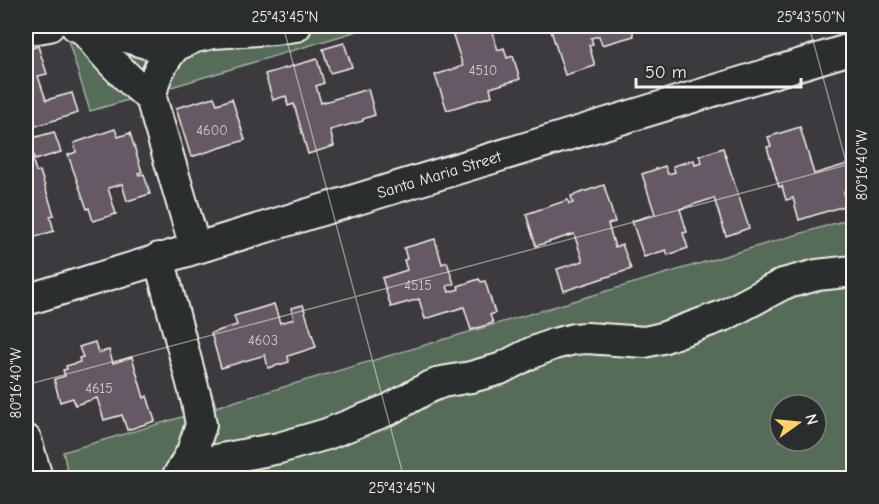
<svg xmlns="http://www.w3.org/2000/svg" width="879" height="504" font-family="'Comic Neue',sans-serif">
	<rect width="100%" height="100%" fill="#3c3a3e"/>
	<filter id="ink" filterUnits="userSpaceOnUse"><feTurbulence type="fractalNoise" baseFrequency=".0167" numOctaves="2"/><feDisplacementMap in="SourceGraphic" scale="12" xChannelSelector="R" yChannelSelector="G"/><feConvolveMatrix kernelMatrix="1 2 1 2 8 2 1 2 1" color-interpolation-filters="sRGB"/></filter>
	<g filter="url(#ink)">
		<g fill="#556c59" stroke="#a4aea0" stroke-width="1.5" fill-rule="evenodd">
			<path d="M26 26H374L158 91 196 218 172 224 135 98 90 111 66 34 26 44Z"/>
			<path d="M853 218V478H69L63 452 189 415 178 279 216 407ZM780 405H816V441H780Z"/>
		</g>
		<g fill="#665865" stroke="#f4f1e8" stroke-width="1.5">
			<path d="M450 26H490L498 50 504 48 507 58 513 56 520 79 490 88 492 96 447 110 435 75 463 66Z"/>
			<path d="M557 26H633H631L634 36 602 45 599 36 591 38 593 44 589 45 595 66 565 75 550 27Z"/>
			<path d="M344 43 352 67 330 73 323 49Z"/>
			<path d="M38 46 47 74 38 76 46 100 72 93 78 113 26 129V50Z"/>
			<path d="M317 59 324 83 316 86 321 103 368 89 375 115 363 119V121L330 130 334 146 308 154 294 104 288 106 286 96 273 100 265 74Z"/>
			<path d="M214 97 217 104 232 99 245 140 191 157 176 108Z"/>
			<path d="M800 127 814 174 854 162V189L844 192 847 205 799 220 793 198 786 200 782 186 779 187 767 147 771 146 768 137Z"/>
			<path d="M115 129 118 137 130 133 142 172 138 173 139 175 144 174 150 194 127 201 122 184 108 188 116 214 93 221 89 208 87 209 68 155 76 152 74 143Z"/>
			<path d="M54 132 61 152 35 160 29 139Z"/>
			<path d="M723 148 749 228 726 236 714 198 680 209 687 232 683 233 688 248 668 255 666 250 644 257 632 221 655 214 642 174 665 166 668 174 675 172 673 166 694 160 695 165 702 163 699 156Z"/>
			<path d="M32 157 36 172 40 171 54 215 50 216 54 231 26 240V159Z"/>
			<path d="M604 185 615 222 608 224 615 247 622 244 631 269 564 291 557 269 583 261 574 234 536 246 526 214 568 200 569 204 573 203 571 196Z"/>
			<path d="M435 239 442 264 447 262 454 284 447 286 449 292 459 289 458 286 479 279 481 282 485 281 495 313 490 315 493 323 471 330 464 307 425 319 419 299 391 307 382 278 407 270 404 260 407 259 404 248Z"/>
			<path d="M274 304 280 323 294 319 291 308 303 305 316 347 288 356 289 362 268 368 265 355 221 368 211 333 237 325 234 316Z"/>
			<path d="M95 342 98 353 109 350 113 363 132 357 144 398 147 396 155 421 127 430 122 415 104 420 97 398 75 405 73 398 60 402 54 379 65 376 63 370 67 369 66 366 80 362 79 358 83 357 79 347Z"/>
		</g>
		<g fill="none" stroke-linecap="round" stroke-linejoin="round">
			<g stroke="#f4f1e8" stroke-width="34">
				<g id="minor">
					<path d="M76 26 83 28 103 30 149 44 175 46 195 37 213 33 275 29 296 26"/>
					<path d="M83 28C103 55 125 77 151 98"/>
					<path d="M26 30 49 26"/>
					<path d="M175 46C161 64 154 75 151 98L195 247"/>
					<path d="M159 258 197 402 201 425 192 452 177 478"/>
					<path d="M26 300 854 48"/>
					<path d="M26 440 37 478"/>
					<path d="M185 466 279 448 327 434 390 409 427 388 442 382 471 377 500 369 531 353 554 344 574 339 586 338 645 342 662 338 725 315 783 284 817 275 854 271"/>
				</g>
			</g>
			<use href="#minor" stroke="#2a2d2e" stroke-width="30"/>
		</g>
	</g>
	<path fill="none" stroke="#f4f1e8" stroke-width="1.5" stroke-opacity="0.45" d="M283 26 404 478M809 26 854 191M26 385 854 163"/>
	<g text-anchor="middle" stroke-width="4.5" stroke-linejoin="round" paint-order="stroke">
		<g font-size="14" fill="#d0cbc7">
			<text x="483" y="75">4510</text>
			<text x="212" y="135">4600</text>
			<text x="418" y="290">4515</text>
			<text x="263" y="345">4603</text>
			<text x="99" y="393">4615</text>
		</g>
		<g font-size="16" fill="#f4f1e8" stroke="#2a2d2e">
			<text transform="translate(439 174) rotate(-17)" y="6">Santa Maria Street</text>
		</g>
	</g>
	<rect width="879" height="504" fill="none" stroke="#2a2d2e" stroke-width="66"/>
	<g transform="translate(798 423) rotate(75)"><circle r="28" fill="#2a2d2e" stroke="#7b7b78" stroke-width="1.5"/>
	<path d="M0-4.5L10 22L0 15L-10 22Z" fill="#ffd166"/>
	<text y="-9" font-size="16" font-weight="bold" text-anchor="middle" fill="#f4f1e8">N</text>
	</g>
	<path d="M636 78v9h165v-9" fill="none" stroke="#f4f1e8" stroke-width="3"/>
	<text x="645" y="78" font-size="18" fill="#f4f1e8" stroke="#2a2d2e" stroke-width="4.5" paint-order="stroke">50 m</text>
	<rect x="33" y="33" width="813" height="438" fill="none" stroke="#f4f1e8" stroke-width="2"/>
	<g font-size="15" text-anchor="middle" fill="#f4f1e8">
		<text x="285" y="22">25°43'45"N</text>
		<text x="811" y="22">25°43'50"N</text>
		<text transform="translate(862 165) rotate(-90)" y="5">80°16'40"W</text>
		<text transform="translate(16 383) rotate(-90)" y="5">80°16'40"W</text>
		<text x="402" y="493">25°43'45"N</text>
	</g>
</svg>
